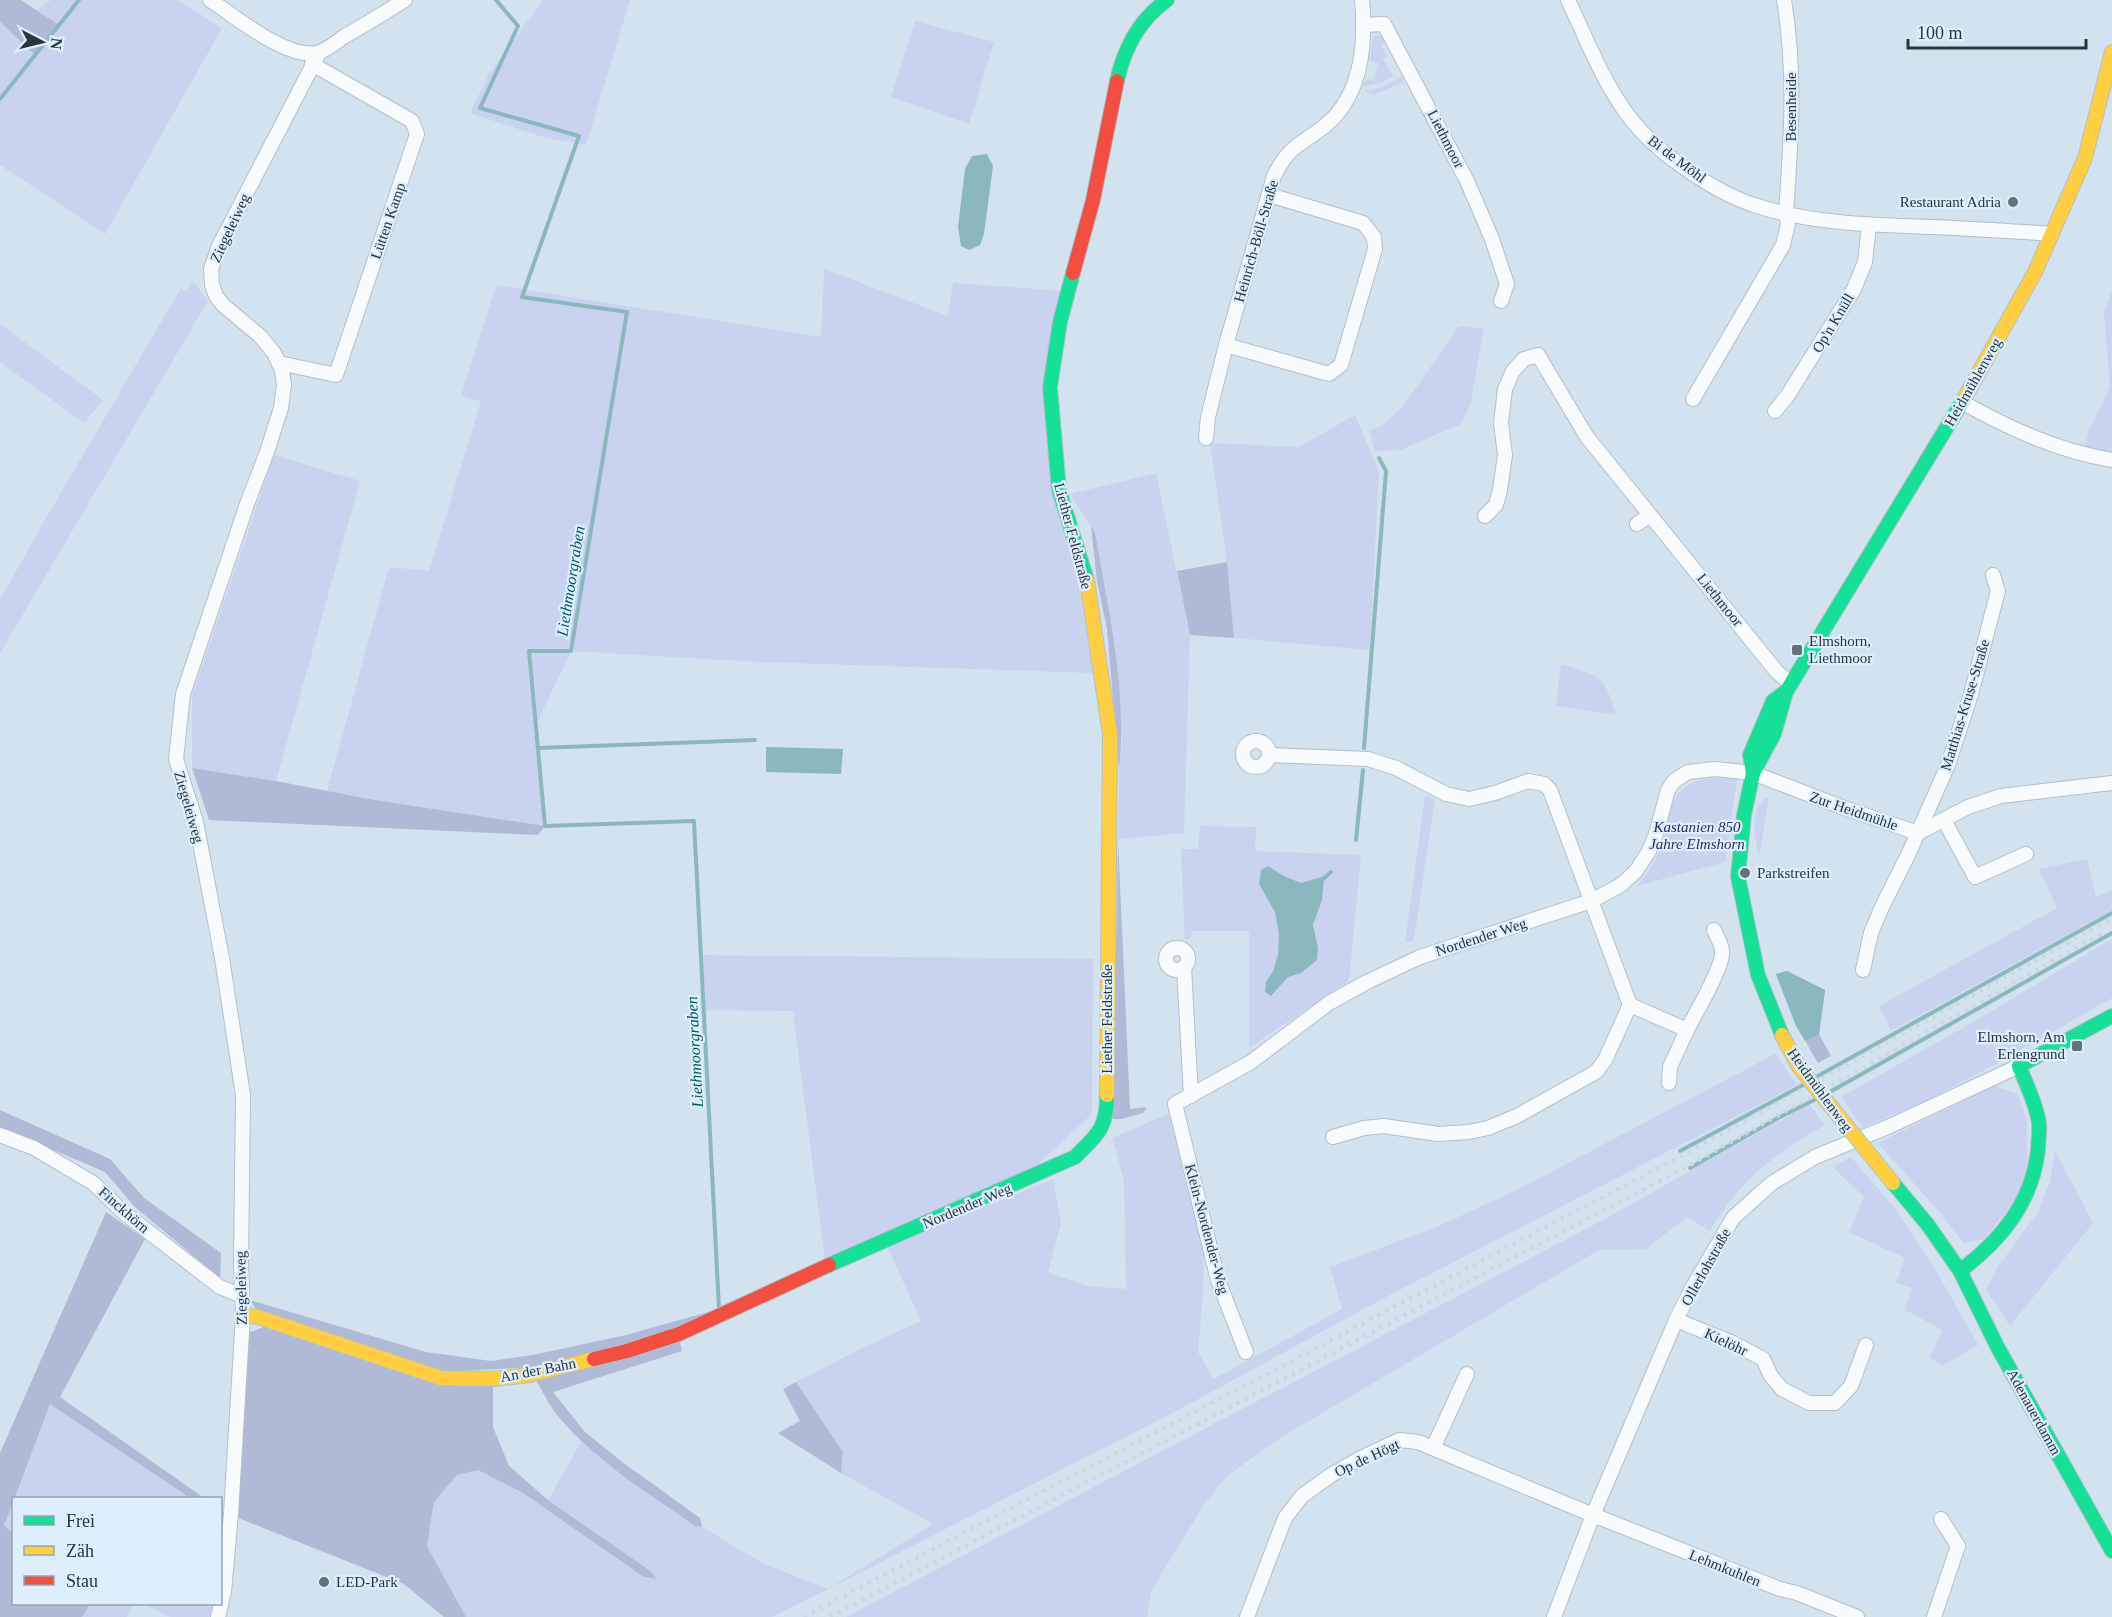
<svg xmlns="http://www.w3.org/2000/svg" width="2112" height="1617" font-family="Georgia,serif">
	<rect width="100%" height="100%" fill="#d2e2ee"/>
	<g fill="#c9d3f0" fill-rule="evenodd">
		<path d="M51 0H177L222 28 105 234 0 165V22L36 56 59 26 37 10Z"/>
		<path d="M543 0H630L586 145 546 138 470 113 489 74Z"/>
		<path d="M915 21 994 42 969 124 891 97Z"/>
		<path d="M1375 35 1382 36 1386 41 1381 45 1387 56 1383 59 1393 76 1380 83 1362 87 1366 79 1374 81 1378 63 1370 61 1372 40Z"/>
		<path d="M1402 77 1404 82 1373 95 1363 91 1377 89Z"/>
		<path d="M824 269 948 316 953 283 1062 291 1044 378 1094 673 759 662 571 651 536 725 545 826 369 799 327 791 389 567 429 571 481 401 461 396 496 285 821 337Z"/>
		<path d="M192 280 208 301 0 653V600L42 525 181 288 186 291Z"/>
		<path d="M2112 290V452L2085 446 2089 430 2110 387 2104 314Z"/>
		<path d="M0 324 103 400 84 423 0 362Z"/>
		<path d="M1459 326 1484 329 1470 405 1461 424 1400 450 1375 451 1369 430 1380 427 1402 408Z"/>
		<path d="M1355 415 1379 472 1370 650 1234 638 1227 562 1210 443 1299 447Z"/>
		<path d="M274 455 360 481 276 781 192 768V696Z"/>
		<path d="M1156 473 1190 635 1184 833 1118 839 1119 767 1122 745 1121 707 1115 648 1095 532 1070 494Z"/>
		<path d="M1561 664C1600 676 1604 674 1616 715L1556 706Z"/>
		<path d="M1712 778 1737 779 1725 862 1637 886C1648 874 1656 861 1661 846 1673 810 1667 784 1712 778Z"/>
		<path d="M1425 795 1435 799 1414 940 1405 943Z"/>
		<path d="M1769 796 1759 858C1756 837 1747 810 1769 796Z"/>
		<path d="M1200 826 1256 827 1255 851 1361 855 1349 981 1249 1048V931H1192L1190 939 1185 940 1181 849H1198ZM1269 866 1284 876 1301 883 1321 877 1322 900 1313 925 1318 948 1301 973 1288 977 1271 996 1265 992C1266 979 1275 969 1278 956 1283 930 1273 892 1269 866Z"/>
		<path d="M2087 859 2096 897 2112 890V910L1891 1031 1879 1006 2057 908 2039 869Z"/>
		<path d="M2112 939V998L1998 1063 1923 1102 1863 1127 1841 1097 1980 1018Z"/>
		<path d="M701 955 1093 959 1092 1114 1036 1166 825 1261 793 1011 705 1010Z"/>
		<path d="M1775 1054 1797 1085 1384 1298 1182 1408 828 1589 772 1617H466L427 1546 434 1502 457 1475 478 1470 523 1493 649 1570 548 1500 581 1442 614 1469 695 1526 702 1527 762 1563 828 1589 933 1524 841 1473 843 1452 796 1382 862 1348 921 1321 887 1246 1053 1179 1061 1223 1048 1273 1088 1286 1126 1289 1124 1181 1113 1138 1170 1113 1204 1245 1203 1293 1198 1352 1214 1379 1342 1309 1330 1267 1434 1228 1519 1189Z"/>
		<path d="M1994 1086 2018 1094 2027 1120V1163L2019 1196 1984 1239 1963 1243 1943 1216 1878 1143Z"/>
		<path d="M1809 1104 1825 1125C1774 1154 1740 1180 1710 1231L1687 1217 1646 1249 1599 1250 1280 1438 1227 1476 1203 1506 1151 1591 1147 1617H846L1605 1219Z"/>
		<path d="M2055 1150 2093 1223 2010 1326 1986 1290 1997 1268 2037 1214 2050 1182Z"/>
		<path d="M1851 1157 1898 1212 1939 1276 1978 1345 1942 1366 1929 1357 1943 1330 1905 1310 1912 1288 1896 1283 1905 1258 1849 1232 1864 1197 1833 1167Z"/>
		<path d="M50 1403 190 1498H14Z"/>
		<path d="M13 1501V1533L4 1527Z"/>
		<path d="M90 1604H133L127 1617H82Z"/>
		<path d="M143 1604H214L211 1617H170Z"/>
	</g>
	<g fill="#b0b9d6">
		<path d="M0 0H21L59 25 36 56 0 22Z"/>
		<path d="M1091 526 1095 532C1108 610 1128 690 1119 769L1107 629 1097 581Z"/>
		<path d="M1227 562 1234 638 1190 635 1177 571Z"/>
		<path d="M192 768 276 781 369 799 545 826 538 835 209 820Z"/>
		<path d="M1118 839 1130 1109 1147 1107 1143 1113 1122 1119H1113Z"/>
		<path d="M1787 971 1825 990 1819 1034 1831 1056 1818 1063C1800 1033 1788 1008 1776 974Z"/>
		<path d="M0 1110 110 1159 144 1198 221 1253 220 1278 135 1207 105 1172 0 1127Z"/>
		<path d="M106 1212 145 1239 60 1397 204 1498H190L50 1404 4 1526 13 1533 14 1604H90L82 1617H0V1453Z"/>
		<path d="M250 1300 426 1352 491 1361 533 1355 626 1335 719 1309 627 1351 532 1367 446 1372 258 1312Z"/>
		<path d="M266 1326 493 1385V1427L509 1466 548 1500 649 1570 657 1579 644 1577 523 1493 478 1470 457 1475 434 1502 427 1546 466 1617H444L404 1584 236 1517 248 1333Z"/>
		<path d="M680 1342 682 1351 553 1392 585 1432 622 1462 700 1518 702 1527 695 1526C647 1492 595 1461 558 1416 549 1405 543 1392 536 1380Z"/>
		<path d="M796 1382 843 1452 841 1473 778 1433 800 1421 783 1389Z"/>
	</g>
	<g fill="#8bb8be">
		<path d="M987 154 993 166 984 234 980 245 969 250 961 246 958 227 965 169 972 156Z"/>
		<path d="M766 747 843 749 841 774 766 772Z"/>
		<path d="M1268 866 1284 876 1301 883 1321 877 1324 880 1322 900 1313 925 1318 948 1317 960 1301 973 1288 977 1271 996 1265 992 1266 982 1273 971 1278 955 1279 934 1275 912 1259 884 1261 870Z"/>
		<path d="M1787 971 1825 990 1819 1034 1805 1041 1796 1026 1776 974Z"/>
	</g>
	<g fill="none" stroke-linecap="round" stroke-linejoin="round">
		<g stroke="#8bb8be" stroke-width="4">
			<path d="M496 0 518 26 480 108 579 136 522 297 627 312 571 651H529L545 826 694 821 719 1309"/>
			<path d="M0 99 79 0"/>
			<path d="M538 748 755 740"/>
			<path d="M1364 748 1386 471 1379 458"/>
			<path d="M1356 840 1363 770"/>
			<path d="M1323 879 1331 872"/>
			<path d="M1816 1077 2112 913"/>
			<path d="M1828 1093 2112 933"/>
			<path d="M1680 1151 1805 1084"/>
			<path d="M1690 1168 1778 1118 1816 1099"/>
		</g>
		<g stroke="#b3bfc9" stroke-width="16">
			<g id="street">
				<path d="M210 0C236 17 286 59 317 53 328 50 336 42 345 36 365 25 385 12 405 0"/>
				<path d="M1568 0C1589 44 1607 94 1641 131 1667 159 1717 193 1754 205 1811 224 1874 225 1934 227 1973 229 2013 231 2052 234"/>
				<path d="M1364 25 1384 24 1467 181 1492 239 1507 284 1501 301"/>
				<path d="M1269 195 1363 223 1374 237 1375 249 1341 365 1329 374 1226 345 1274 176C1290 144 1300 146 1326 125 1362 95 1366 44 1362 0"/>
				<path d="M279 363 336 375 417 134 412 121 312 64"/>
				<path d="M1693 399 1783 245 1788 224 1786 214C1791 143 1796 71 1784 0"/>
				<path d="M1962 402C2010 429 2058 451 2112 460"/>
				<path d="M1775 411 1788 395 1854 289 1865 262 1869 225"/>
				<path d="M1206 438 1208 417 1226 345"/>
				<path d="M1485 516 1496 505 1500 490 1505 455 1501 423 1505 389 1513 371 1524 359 1538 355 1587 437 1777 672 1791 684"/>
				<path d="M1637 524 1650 515"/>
				<circle cx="1256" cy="754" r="13"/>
				<path d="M1269 755 1368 759 1396 768 1446 794 1469 799 1495 793 1528 781 1544 784 1550 790 1630 1005 1605 1060 1596 1072 1517 1116 1488 1128 1469 1132 1438 1134 1384 1126 1364 1128 1333 1137"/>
				<path d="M1944 820 1975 877 2026 854"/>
				<path d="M1918 833 1968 807 2001 796 2112 783"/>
				<circle cx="1177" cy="959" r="11"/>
				<path d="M1184 967 1191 1096"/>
				<path d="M1863 970 1871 933 1881 909 1908 855 1948 765 1971 694 1998 591 1993 575"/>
				<path d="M1630 1005 1687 1030C1695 1014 1723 968 1722 952 1722 944 1717 937 1714 930"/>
				<path d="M1669 1083 1670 1067 1687 1030"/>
				<path d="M0 1135 34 1148 93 1183 123 1212 220 1287 242 1296"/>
				<path d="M1676 1320 1733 1343 1763 1359 1771 1376 1782 1389 1809 1403H1835L1851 1386 1866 1345"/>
				<path d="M1246 1352 1218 1280 1175 1104 1251 1062 1329 1003 1367 982 1420 957 1591 901 1621 885 1636 871 1649 851 1656 834 1668 790 1674 781 1688 772 1715 769 1753 773 1844 808 1918 833"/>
				<path d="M1433 1448 1467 1374"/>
				<path d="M218 1617 224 1592 231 1514 243 1315 241 1263 243 1095 222 958 196 822 176 759 183 694 247 504 267 452 281 408 284 385 282 370 274 353 260 336 223 305 216 296 212 285 211 269 219 246 319 53"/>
				<path d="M1247 1617 1285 1518 1302 1496 1331 1475 1361 1458 1399 1440 1418 1442 1593 1515 1780 1589 1797 1593 1857 1617"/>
				<path d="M1554 1617 1593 1515 1676 1320 1691 1290 1733 1218 1772 1183 1815 1157 1890 1126 2019 1066"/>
				<path d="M1934 1617 1958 1546 1941 1519"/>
			</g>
		</g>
		<g stroke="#b3bfc9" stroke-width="16">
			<g id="fast">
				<path d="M1117 81C1124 49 1140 19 1167 0"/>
				<path d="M1073 273 1060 322 1050 387 1059 490 1087 580"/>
				<path d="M1753 773 1774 734 1786 692 1964 399"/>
				<path d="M1782 1035 1758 975 1738 877 1744 815 1753 773 1750 755 1773 701 1784 693"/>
				<path d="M1893 1183 1928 1225 1960 1271 1998 1348 2112 1551"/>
				<path d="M829 1265 1075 1157C1097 1135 1107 1129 1107 1095"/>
				<path d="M1960 1271C2001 1240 2032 1203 2038 1150 2038 1142 2040 1132 2039 1123 2036 1103 2026 1084 2019 1066L2112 1016"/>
			</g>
		</g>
		<g stroke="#b3bfc9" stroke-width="16">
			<g id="slow">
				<path d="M1964 399 2035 272 2085 158 2112 52"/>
				<path d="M1087 580 1110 734 1107 1095"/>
				<path d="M243 1315 258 1317 441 1378 493 1379 529 1375 594 1359"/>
			</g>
		</g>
		<g stroke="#b3bfc9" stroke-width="16">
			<g id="jam">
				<path d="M1073 273 1093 200 1117 81"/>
				<path d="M594 1359 627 1351 679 1334 829 1265"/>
			</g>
		</g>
		<use href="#street" stroke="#f8fbfc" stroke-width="14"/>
		<use href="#fast" stroke="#16e098" stroke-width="14"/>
		<use href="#slow" stroke="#ffcf43" stroke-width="14"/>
		<use href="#jam" stroke="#f24e42" stroke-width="14"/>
		<g stroke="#d0d5d9" stroke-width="4" stroke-dasharray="3 6" stroke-linecap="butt">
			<path d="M804 1617 1687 1153 2112 918"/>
			<path d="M830 1617 1694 1163 2101 934"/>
		</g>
		<g stroke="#b3bfc9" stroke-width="16" stroke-linecap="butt">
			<path id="slow-bridge" d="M1782 1035 1799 1067 1893 1183"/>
		</g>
		<use href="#slow-bridge" stroke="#ffcf43" stroke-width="14"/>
	</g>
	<g fill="#64727b" stroke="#ddeffd" stroke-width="2">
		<circle cx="2013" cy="202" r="6"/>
		<rect x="1791" y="644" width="12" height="12" rx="3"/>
		<circle cx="1745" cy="873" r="6"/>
		<rect x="2071" y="1040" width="12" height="12" rx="3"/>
		<circle cx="324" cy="1582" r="6"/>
	</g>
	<g text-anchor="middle" stroke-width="4.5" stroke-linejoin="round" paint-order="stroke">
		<g font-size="15" fill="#29353d" stroke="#ddeffd">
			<text transform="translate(1791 107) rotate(-90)" y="5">Besenheide</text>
			<text transform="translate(1446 139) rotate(63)" y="5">Liethmoor</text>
			<text transform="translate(1677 159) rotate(37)" y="5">Bi de Möhl</text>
			<text transform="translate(388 221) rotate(-71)" y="5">Lütten Kamp</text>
			<text transform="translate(230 228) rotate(-65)" y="5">Ziegeleiweg</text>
			<text transform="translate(1256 241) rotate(-74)" y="5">Heinrich-Böll-Straße</text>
			<text transform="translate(1833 323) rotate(-59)" y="5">Op'n Knüll</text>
			<text transform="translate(1973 382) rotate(-60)" y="5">Heidmühlenweg</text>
			<text transform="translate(1073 536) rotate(75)" y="5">Liether Feldstraße</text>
			<text transform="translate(1720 600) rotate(51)" y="5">Liethmoor</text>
			<text transform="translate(1965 705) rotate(-73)" y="5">Matthias-Kruse-Straße</text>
			<text transform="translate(189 807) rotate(74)" y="5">Ziegeleiweg</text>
			<text transform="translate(1854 811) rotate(19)" y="5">Zur Heidmühle</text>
			<text transform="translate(1481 937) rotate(-18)" y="5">Nordender Weg</text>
			<text transform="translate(1107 1019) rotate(-90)" y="5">Liether Feldstraße</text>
			<text transform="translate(1820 1090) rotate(54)" y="5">Heidmühlenweg</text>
			<text transform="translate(967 1206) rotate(-23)" y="5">Nordender Weg</text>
			<text transform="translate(124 1210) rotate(41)" y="5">Finckhörn</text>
			<text transform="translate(1207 1229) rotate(75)" y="5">Klein-Nordender-Weg</text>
			<text transform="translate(1706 1267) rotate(-61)" y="5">Ollerlohstraße</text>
			<text transform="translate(241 1288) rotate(-91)" y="5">Ziegeleiweg</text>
			<text transform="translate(1726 1342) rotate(25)" y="5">Kielöhr</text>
			<text transform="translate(538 1370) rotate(-11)" y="5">An der Bahn</text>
			<text transform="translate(2034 1412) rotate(61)" y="5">Adenauerdamm</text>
			<text transform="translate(1367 1458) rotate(-25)" y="5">Op de Högt</text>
			<text transform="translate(1725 1568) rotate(22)" y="5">Lehmkuhlen</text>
		</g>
		<g font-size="15" fill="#29353d" stroke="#ddeffd" text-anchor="start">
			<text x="2001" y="207" text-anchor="end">Restaurant Adria</text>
			<text x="1809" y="646">Elmshorn,<tspan x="1809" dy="17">Liethmoor</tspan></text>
			<text x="1757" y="878">Parkstreifen</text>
			<text x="2065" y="1042" text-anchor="end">Elmshorn, Am<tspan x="2065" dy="17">Erlengrund</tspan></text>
			<text x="336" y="1587">LED-Park</text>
		</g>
		<g font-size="15" font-style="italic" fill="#2c2b5f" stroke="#ddeffd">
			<text x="1697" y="832">Kastanien 850<tspan x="1697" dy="17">Jahre Elmshorn</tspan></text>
		</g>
		<g font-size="16" font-style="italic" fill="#00595f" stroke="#ddeffd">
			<text transform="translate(570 581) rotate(-81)" y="6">Liethmoorgraben</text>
			<text transform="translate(694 1052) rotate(-93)" y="6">Liethmoorgraben</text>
		</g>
	</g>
	<rect x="12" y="1497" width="210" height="108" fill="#ddeffd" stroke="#95a5b0" stroke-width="1.5"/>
	<rect x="24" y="1516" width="30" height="9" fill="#16e098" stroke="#95a5b0" stroke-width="1.5"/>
	<text x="66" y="1527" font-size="18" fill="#29353d">Frei</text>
	<rect x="24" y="1546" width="30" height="9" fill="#ffcf43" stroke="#95a5b0" stroke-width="1.5"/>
	<text x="66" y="1557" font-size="18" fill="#29353d">Zäh</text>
	<rect x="24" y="1576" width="30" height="9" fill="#f24e42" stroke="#95a5b0" stroke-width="1.5"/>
	<text x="66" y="1587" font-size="18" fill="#29353d">Stau</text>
	<g transform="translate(42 42) rotate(97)" stroke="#ddeffd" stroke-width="4.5" paint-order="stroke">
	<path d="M0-4.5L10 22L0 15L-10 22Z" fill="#29353d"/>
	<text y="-9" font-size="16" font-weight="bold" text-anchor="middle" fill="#29353d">N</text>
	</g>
	<path d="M1908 39v9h178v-9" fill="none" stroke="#29353d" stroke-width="3"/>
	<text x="1917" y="39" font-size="18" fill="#29353d" stroke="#ddeffd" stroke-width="4.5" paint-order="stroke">100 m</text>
</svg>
